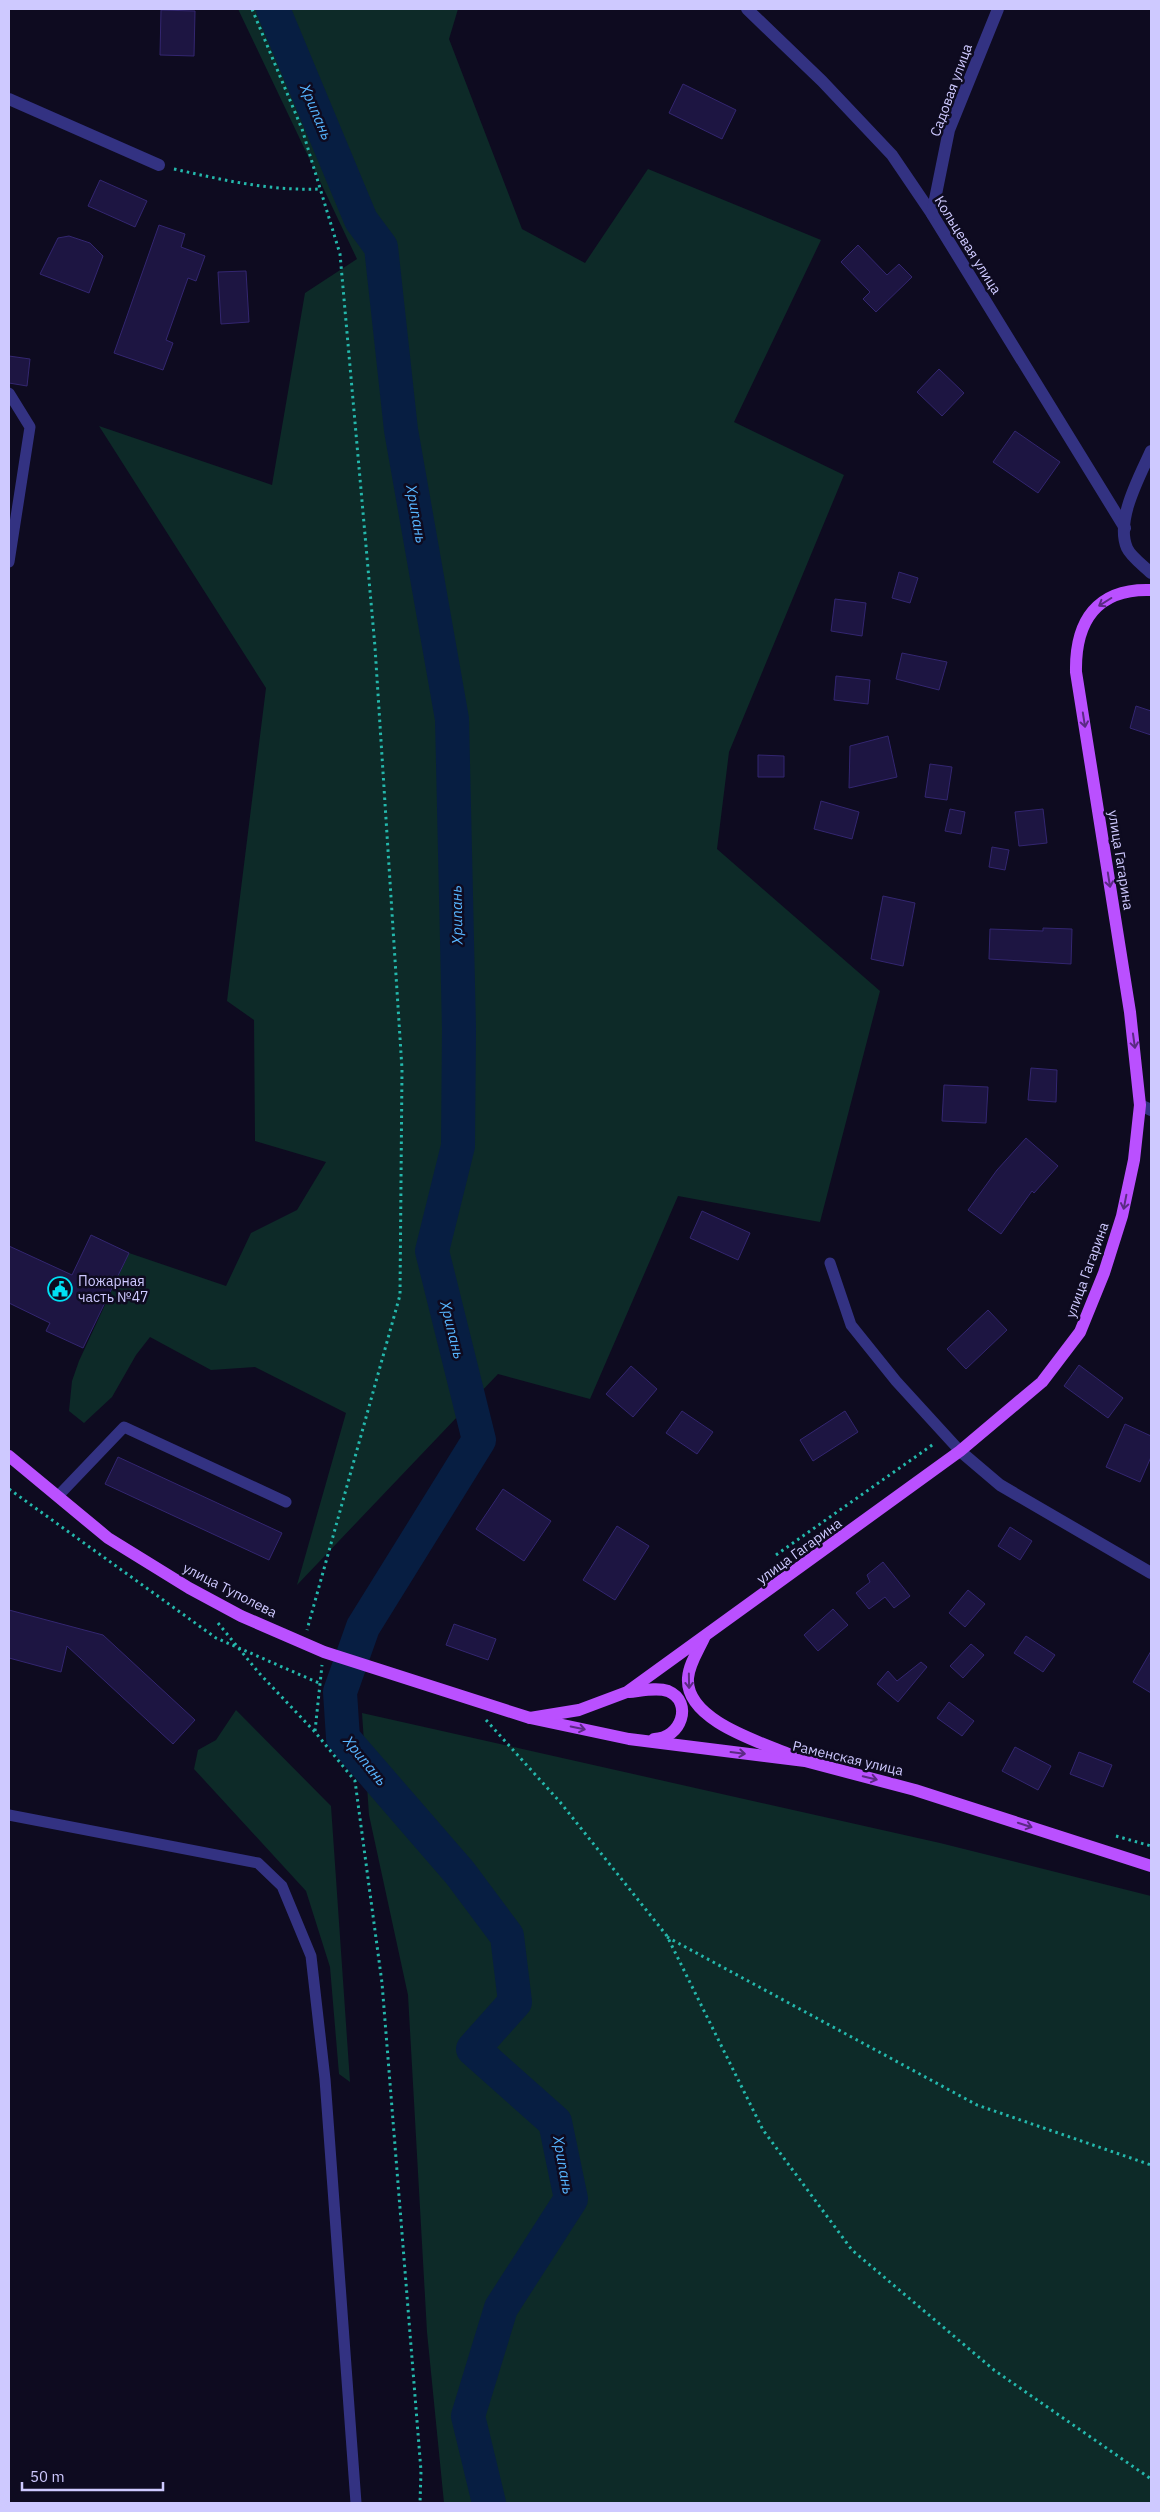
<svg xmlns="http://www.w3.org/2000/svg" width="1160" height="2512" font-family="'IBM Plex Sans',sans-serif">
	<rect width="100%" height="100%" fill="#0e0b20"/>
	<g fill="#0d2a28">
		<path d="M238 9H458L449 39 522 229 585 263 648 169 821 240 734 422 844 475 729 752 717 849 880 991 820 1222 678 1196 590 1399 498 1374 297 1585 346 1413 255 1367 211 1370 150 1337 136 1355 112 1397 84 1423 69 1411 72 1381 79 1361 129 1253 226 1286 251 1233 297 1210 326 1162 255 1141 254 1020 227 1001 266 688 99 426 272 485 305 293 357 259Z"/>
		<path d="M236 1710 331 1806 350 2082 339 2074 330 1967 306 1891 194 1769 198 1750 216 1740Z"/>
		<path d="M362 1713 940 1843 1151 1896V2503H444L427 2332 408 1995 369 1815Z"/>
	</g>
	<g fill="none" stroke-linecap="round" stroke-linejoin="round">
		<path stroke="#071e42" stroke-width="34" d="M273 9 361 220 381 247 401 430 452 719 459 1029 458 1146 432 1251 479 1440 363 1627 340 1692 343 1738 460 1873 507 1936 515 2002 473 2049 555 2122 571 2199 501 2308 468 2416 489 2503"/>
	</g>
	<g fill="#1d1542" stroke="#332670">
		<path d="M161 10 195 11 194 56 160 55Z"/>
		<path d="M683 84 736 110 722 139 669 113Z"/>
		<path d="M100 180 147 201 135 227 88 206Z"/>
		<path d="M159 225 185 234 181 247 205 256 196 281 188 278 166 340 173 343 163 370 114 353Z"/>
		<path d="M69 236 90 243 103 256 89 293 40 274 58 238Z"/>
		<path d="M858 245 887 275 899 264 912 277 876 312 863 299 870 292 841 262Z"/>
		<path d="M246 271 249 322 221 324 218 272Z"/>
		<path d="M9 356 30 359 27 386 9 383Z"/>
		<path d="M939 369 964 393 942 416 917 392Z"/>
		<path d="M1015 431 1060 462 1038 493 993 462Z"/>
		<path d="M899 572 918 578 910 603 892 598Z"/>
		<path d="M835 599 866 603 862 636 831 631Z"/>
		<path d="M902 653 947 662 939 690 896 679Z"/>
		<path d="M836 676 870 680 868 704 834 700Z"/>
		<path d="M1136 706 1151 711V735L1130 728Z"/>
		<path d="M888 736 897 777 849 788 850 746Z"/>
		<path d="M758 755 784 756V777H758Z"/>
		<path d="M930 764 952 767 947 800 925 797Z"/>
		<path d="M821 801 859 812 852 839 814 829Z"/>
		<path d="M950 809 965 812 961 834 945 831Z"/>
		<path d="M1043 809 1047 843 1019 846 1015 812Z"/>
		<path d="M992 847 1009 850 1005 870 989 867Z"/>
		<path d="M883 896 915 903 903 966 871 959Z"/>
		<path d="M1043 928 1072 929 1071 964 989 959 990 929 1043 931Z"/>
		<path d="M1031 1068 1057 1070 1056 1102 1028 1100Z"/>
		<path d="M944 1085 988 1087 986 1123 942 1121Z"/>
		<path d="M1026 1138 1058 1166 1034 1193 1032 1191 1001 1234 968 1210 997 1170Z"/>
		<path d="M702 1211 750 1233 738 1260 690 1238Z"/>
		<path d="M91 1235 129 1253 83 1348 46 1331 50 1323 9 1303V1246L72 1275Z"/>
		<path d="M988 1310 1007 1330 966 1369 947 1349Z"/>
		<path d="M1079 1365 1123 1398 1108 1418 1064 1386Z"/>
		<path d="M631 1366 657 1389 633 1417 606 1394Z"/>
		<path d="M682 1411 713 1432 697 1454 666 1433Z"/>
		<path d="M845 1411 858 1432 813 1461 800 1440Z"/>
		<path d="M1125 1424 1151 1436V1457L1140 1482 1106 1467Z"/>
		<path d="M118 1457 282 1533 269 1560 105 1484Z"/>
		<path d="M503 1489 551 1521 524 1561 476 1529Z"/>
		<path d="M617 1526 649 1546 615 1600 583 1580Z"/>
		<path d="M1010 1527 1032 1541 1020 1560 998 1546Z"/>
		<path d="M883 1562 910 1596 894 1608 885 1597 869 1609 856 1593 870 1582 867 1575Z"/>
		<path d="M968 1590 985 1604 965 1627 949 1613Z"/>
		<path d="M833 1609 848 1625 818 1651 804 1635Z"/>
		<path d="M9 1610 103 1635 195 1720 173 1744 67 1646 61 1672 9 1658Z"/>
		<path d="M454 1624 496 1639 488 1660 446 1645Z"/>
		<path d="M1026 1636 1055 1655 1043 1672 1014 1653Z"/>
		<path d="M971 1644 984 1655 963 1678 950 1666Z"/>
		<path d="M1151 1651V1693L1133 1682Z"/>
		<path d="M921 1662 927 1667 898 1702 877 1684 888 1671 897 1681Z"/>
		<path d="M949 1702 974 1721 962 1736 937 1718Z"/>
		<path d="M1015 1747 1051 1766 1038 1790 1002 1771Z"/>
		<path d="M1079 1752 1112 1765 1103 1787 1070 1774Z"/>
	</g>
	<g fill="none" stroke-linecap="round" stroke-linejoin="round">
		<g stroke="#24b8ac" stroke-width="3" stroke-dasharray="2.5 4" stroke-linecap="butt">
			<path d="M252 9 302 129 340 254 375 647 402 1069 400 1295 307 1630"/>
			<path d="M174 169C223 180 270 191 320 189"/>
			<path d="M9 1489 216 1638 319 1683"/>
			<path d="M776 1555 935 1443"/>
			<path d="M218 1623 259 1673 315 1732 355 1781 382 1983 421 2471 420 2503"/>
			<path d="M486 1720 560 1802 667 1936 763 2130 852 2250 994 2370 1151 2479"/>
			<path d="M315 1731 322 1665"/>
			<path d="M1116 1836 1151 1846"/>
			<path d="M667 1937 977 2105 1151 2165"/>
		</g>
		<g stroke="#333282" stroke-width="11">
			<path d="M9 393 30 427 9 562"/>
			<path d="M830 1263 851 1325 896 1381 960 1451"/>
			<path d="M58 1496 124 1427 286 1502"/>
			<path d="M9 1815 258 1863 282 1886 311 1956 325 2079 356 2503"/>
		</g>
		<g stroke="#333282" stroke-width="12">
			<path d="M747 9 822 81 892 155 932 214 1125 528"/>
			<path d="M9 99 159 165"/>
			<path d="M932 214 949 130 998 9"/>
			<path d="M1151 451C1140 476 1115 520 1127 548 1131 557 1144 566 1151 573"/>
			<path d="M1140 1105 1151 1110"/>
			<path d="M960 1451 1000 1485 1151 1573"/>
		</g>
		<g stroke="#ba50ff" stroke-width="12">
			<path d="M9 1456 108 1538 189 1588 241 1616 324 1652 530 1718 629 1739 805 1761 915 1790 1151 1866"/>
			<path d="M704 1638C698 1651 689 1664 688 1678 685 1720 760 1742 791 1755"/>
			<path d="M629 1692C640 1691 657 1687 668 1691 694 1702 681 1739 654 1739"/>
			<path d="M530 1718 579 1710 627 1692 960 1451 1042 1382 1080 1332 1104 1273 1122 1216 1134 1160 1140 1105 1130 1012 1076 672C1075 621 1097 588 1151 590"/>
		</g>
	</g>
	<defs><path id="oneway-shaft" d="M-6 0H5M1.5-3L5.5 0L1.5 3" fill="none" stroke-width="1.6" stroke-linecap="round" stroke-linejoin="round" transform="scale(1.25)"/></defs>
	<g stroke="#5b2a84">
		<use href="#oneway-shaft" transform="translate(1105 602) rotate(148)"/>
		<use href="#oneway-shaft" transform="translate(1084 720) rotate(81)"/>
		<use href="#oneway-shaft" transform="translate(1109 880) rotate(81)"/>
		<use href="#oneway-shaft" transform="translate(1134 1041) rotate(82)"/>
		<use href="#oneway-shaft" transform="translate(1125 1202) rotate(101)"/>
		<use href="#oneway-shaft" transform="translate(689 1681) rotate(89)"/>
		<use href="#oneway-shaft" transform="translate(578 1728) rotate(12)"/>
		<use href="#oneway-shaft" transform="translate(738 1753) rotate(7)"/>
		<use href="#oneway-shaft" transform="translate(870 1778) rotate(14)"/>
		<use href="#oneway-shaft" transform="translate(1025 1825) rotate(18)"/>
	</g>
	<defs>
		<g id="civic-ring" transform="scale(1.25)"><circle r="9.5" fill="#0e0b20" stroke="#00e1f4" stroke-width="1.5"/><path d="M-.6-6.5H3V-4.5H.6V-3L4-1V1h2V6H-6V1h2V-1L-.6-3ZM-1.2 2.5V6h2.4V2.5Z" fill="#00e1f4"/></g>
	</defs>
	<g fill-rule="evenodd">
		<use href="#civic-ring" x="60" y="1289"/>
	</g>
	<g text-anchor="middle" stroke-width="5" stroke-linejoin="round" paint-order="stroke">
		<g font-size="14" fill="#cec9ff" stroke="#0e0b20">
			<text transform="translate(951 90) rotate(-70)" y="5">Садовая улица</text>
			<text transform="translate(968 245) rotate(58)" y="5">Кольцевая улица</text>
			<text transform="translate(1121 860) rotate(81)" y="5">улица Гагарина</text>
			<text transform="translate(1087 1270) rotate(-70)" y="5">улица Гагарина</text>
			<text transform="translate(799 1551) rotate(-36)" y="5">улица Гагарина</text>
			<text transform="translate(230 1590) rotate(27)" y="5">улица Туполева</text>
			<text transform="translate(848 1758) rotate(13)" y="5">Раменская улица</text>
		</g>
		<g font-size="14" fill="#cec9ff" stroke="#0e0b20" text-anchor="start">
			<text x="78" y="1286">Пожарная<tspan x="78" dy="16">часть №47</tspan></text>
		</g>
		<g font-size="15" font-style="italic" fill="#57b5ff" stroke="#0e0b20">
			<text transform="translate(316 112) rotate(67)" y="5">Хрипань</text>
			<text transform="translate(416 514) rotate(80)" y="5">Хрипань</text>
			<text transform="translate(457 915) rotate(-91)" y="5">Хрипань</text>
			<text transform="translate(452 1330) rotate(76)" y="5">Хрипань</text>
			<text transform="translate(365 1761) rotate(51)" y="5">Хрипань</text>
			<text transform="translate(563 2165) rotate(80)" y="5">Хрипань</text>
		</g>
	</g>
	<rect width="1160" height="2512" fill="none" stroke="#cec9ff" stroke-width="20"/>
	<path d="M22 2482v8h141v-8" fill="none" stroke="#cec9ff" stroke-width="2.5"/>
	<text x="30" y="2482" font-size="15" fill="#cec9ff" stroke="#0e0b20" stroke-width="4" paint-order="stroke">50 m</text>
</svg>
